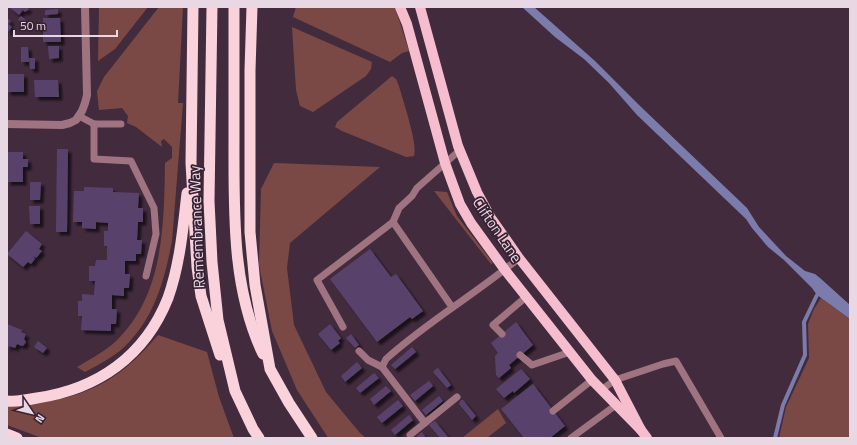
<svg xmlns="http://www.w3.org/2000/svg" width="857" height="445" font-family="'Titillium Web',sans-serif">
	<defs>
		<filter id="shadow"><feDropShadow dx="3.5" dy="3.5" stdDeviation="1" flood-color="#0009"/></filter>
	</defs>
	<rect width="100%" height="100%" fill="#422b3d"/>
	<g fill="#7b4945">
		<path d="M99 7H148L115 49 98 61Z"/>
		<path d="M159 7H183L178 103H183L172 241C165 277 156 313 130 341 118 355 100 364 85 372L77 367C92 358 108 350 120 337 164 291 164 223 165 163L172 158V147L164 139 161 141 162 147 136 127 127 123 128 116 122 108 99 110 97 91 104 77Z"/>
		<path d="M296 7H395L409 51 402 53 390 62 293 17Z"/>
		<path d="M292 27 372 62 371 69 366 76 313 112 300 106 296 90Z"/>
		<path d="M392 76 396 79 399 86C403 101 418 144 414 156L406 157 342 131 335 127 337 122Z"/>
		<path d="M274 163 380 167 290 243 287 268 294 325 326 392 360 433 366 438H328L327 436 297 390 272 331 259 265 261 189Z"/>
		<path d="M434 191 447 192 457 216 493 263 491 264Z"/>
		<path d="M821 298 850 319V438H779L786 407 809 358 808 324 814 309Z"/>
		<path d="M158 335 207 352 219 397 234 438H42L7 425V405C20 406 31 404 44 402 96 394 125 374 158 335Z"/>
		<path d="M498 409 506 423 487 438H462Z"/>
	</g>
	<path fill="#7c7cac" d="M522 7H534L595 61 639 105 747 208 759 227 786 256 805 271 815 274 820 278 850 305V319L817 295 812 288 784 260 768 247 752 228 746 219 637 115 609 83 584 59 555 37Z"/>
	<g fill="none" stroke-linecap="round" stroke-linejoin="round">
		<path stroke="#7c7cac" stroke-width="4" d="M775 438 783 405 805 355 804 322 817 295"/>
	</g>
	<g fill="#59436c" filter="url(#shadow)">
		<path d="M9 7H27L29 9 25 12 23 10 19 15Z"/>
		<path d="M58 9V14L45 15V10Z"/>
		<path d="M21 16 31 24 27 28 18 20Z"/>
		<path d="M7 18 11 21 8 24 12 27 7 33Z"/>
		<path d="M43 18H60L61 42H43V29H38V24L43 23Z"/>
		<path d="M48 46H59V58L49 59Z"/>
		<path d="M21 47H28L29 62H21Z"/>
		<path d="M29 58H35V69H30Z"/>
		<rect x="7" y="74" width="17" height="18"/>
		<path d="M34 80H58L59 97H35Z"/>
		<path d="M57 149H68L67 232H56Z"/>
		<path d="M7 152H23V159H28V167H23V182H7Z"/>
		<path d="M30 182H41L40 200H30Z"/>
		<path d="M84 187 113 188V192L139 193 138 208H143V222H138L137 240H142L141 254H136V261H125V274H130L129 288H124V296L112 295V309H117L116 324H111V331L81 330 82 316H78V301H82V294L94 295 95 281H89V266H95L96 260H107V246H104V231H108V223L96 222V229L82 228V222H73L74 191H84Z"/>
		<path d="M29 206H40V224H30Z"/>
		<path d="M26 231 42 244 39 249 42 251 36 258 33 256 35 259 31 264 28 262 23 267 7 254Z"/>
		<path d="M370 249 391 277 396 274 423 311 412 319 410 317 377 342 330 279Z"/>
		<path d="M516 322 533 345 509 365 511 368 499 378 496 375 495 356 498 353 491 343Z"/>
		<path d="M7 324 22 330 21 332 26 334 24 339 26 342 24 345 22 346 17 344 15 348 9 346 7 350Z"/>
		<path d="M330 324 341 338 338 341 340 343 331 350 318 334Z"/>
		<path d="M351 334 359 345 355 348 346 338Z"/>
		<path d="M38 341 47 348 43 353 34 347Z"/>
		<path d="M412 347 416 352 395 369 391 365Z"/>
		<path d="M357 362 362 368 345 382 341 376Z"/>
		<path d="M438 368 451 385 447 388 433 372 436 369Z"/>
		<path d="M521 369 530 379 514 393 513 391 504 398 496 389Z"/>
		<path d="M374 373 379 378 360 393 356 388Z"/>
		<path d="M429 381 433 386 415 401 410 395Z"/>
		<path d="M533 384 565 426 550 438H524L501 409Z"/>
		<path d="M386 386 391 391 374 405 370 399Z"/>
		<path d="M439 396 443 401 426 415 422 410Z"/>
		<path d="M398 400 403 406 382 423 377 417Z"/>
		<path d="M461 400H463L476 416 472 420 459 404Z"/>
		<path d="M409 415 413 420 395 435 391 430Z"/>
		<path d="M435 421 448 437 447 438H440L429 425Z"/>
		<path d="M422 432 426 438H418L417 436Z"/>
	</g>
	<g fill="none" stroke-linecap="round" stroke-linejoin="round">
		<g stroke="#9f7380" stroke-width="7">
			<path d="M79 116 94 124H121"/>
			<path d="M94 124V159L131 161 154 208 156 234 146 276"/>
			<path d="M452 307 393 222 399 208 412 196 417 188 460 150"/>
			<path d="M343 327 317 280 393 222"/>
			<path d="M502 334 493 325 526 297"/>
			<path d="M359 351 368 360 382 367"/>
			<path d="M520 355 532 365 570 352"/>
			<path d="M601 390 615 380 663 364 676 361 721 438"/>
			<path d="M553 411 592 380"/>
			<path d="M425 423 382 367 386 359C428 321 476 294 519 258"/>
			<path d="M410 435 457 397"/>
			<path d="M571 438 616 405"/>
		</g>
		<path stroke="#9f7380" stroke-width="8" d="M7 124 62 125 70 123 76 120 82 111 85 103 87 95 85 7"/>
		<g stroke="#f5bdcd" stroke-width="10">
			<path d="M400 7 407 24 445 163 460 204 471 223 505 270 592 380 641 430"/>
			<path d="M420 7 458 146 477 192 491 218 519 258 615 380 641 430 647 438"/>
		</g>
		<g stroke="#f9d2dc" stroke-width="11">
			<path d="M193 7 191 163 197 267 201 296 220 355"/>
			<path d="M212 7 209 201 212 262 218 320 235 391 253 429 259 438"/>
			<path d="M234 7C234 52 234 98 234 143 234 214 232 289 263 354"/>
			<path d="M252 7 250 70V232L255 285 270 369 289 403 312 438"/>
			<path d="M7 401C17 402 27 400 37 398 98 389 145 356 168 298 180 264 183 228 187 193"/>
			<path d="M7 434 17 438"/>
		</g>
	</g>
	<g text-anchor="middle" stroke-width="3.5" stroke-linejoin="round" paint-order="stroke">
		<g font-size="15" fill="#e7d8e3" stroke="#372133">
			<text transform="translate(197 227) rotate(-92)" y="5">Remembrance Way</text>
			<text transform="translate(497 230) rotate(56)" y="5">Clifton Lane</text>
		</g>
	</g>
	<rect width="857" height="445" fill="none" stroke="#e7d8e3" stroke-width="16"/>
	<g transform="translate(32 413) rotate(125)" stroke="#372133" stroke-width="3" paint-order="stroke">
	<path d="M0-3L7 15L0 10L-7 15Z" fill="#e7d8e3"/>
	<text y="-6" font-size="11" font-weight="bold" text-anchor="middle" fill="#e7d8e3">N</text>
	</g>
	<path d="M14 30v6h103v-6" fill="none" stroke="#e7d8e3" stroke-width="2"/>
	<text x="20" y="30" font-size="12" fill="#e7d8e3" stroke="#372133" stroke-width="3" paint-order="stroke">50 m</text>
</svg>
